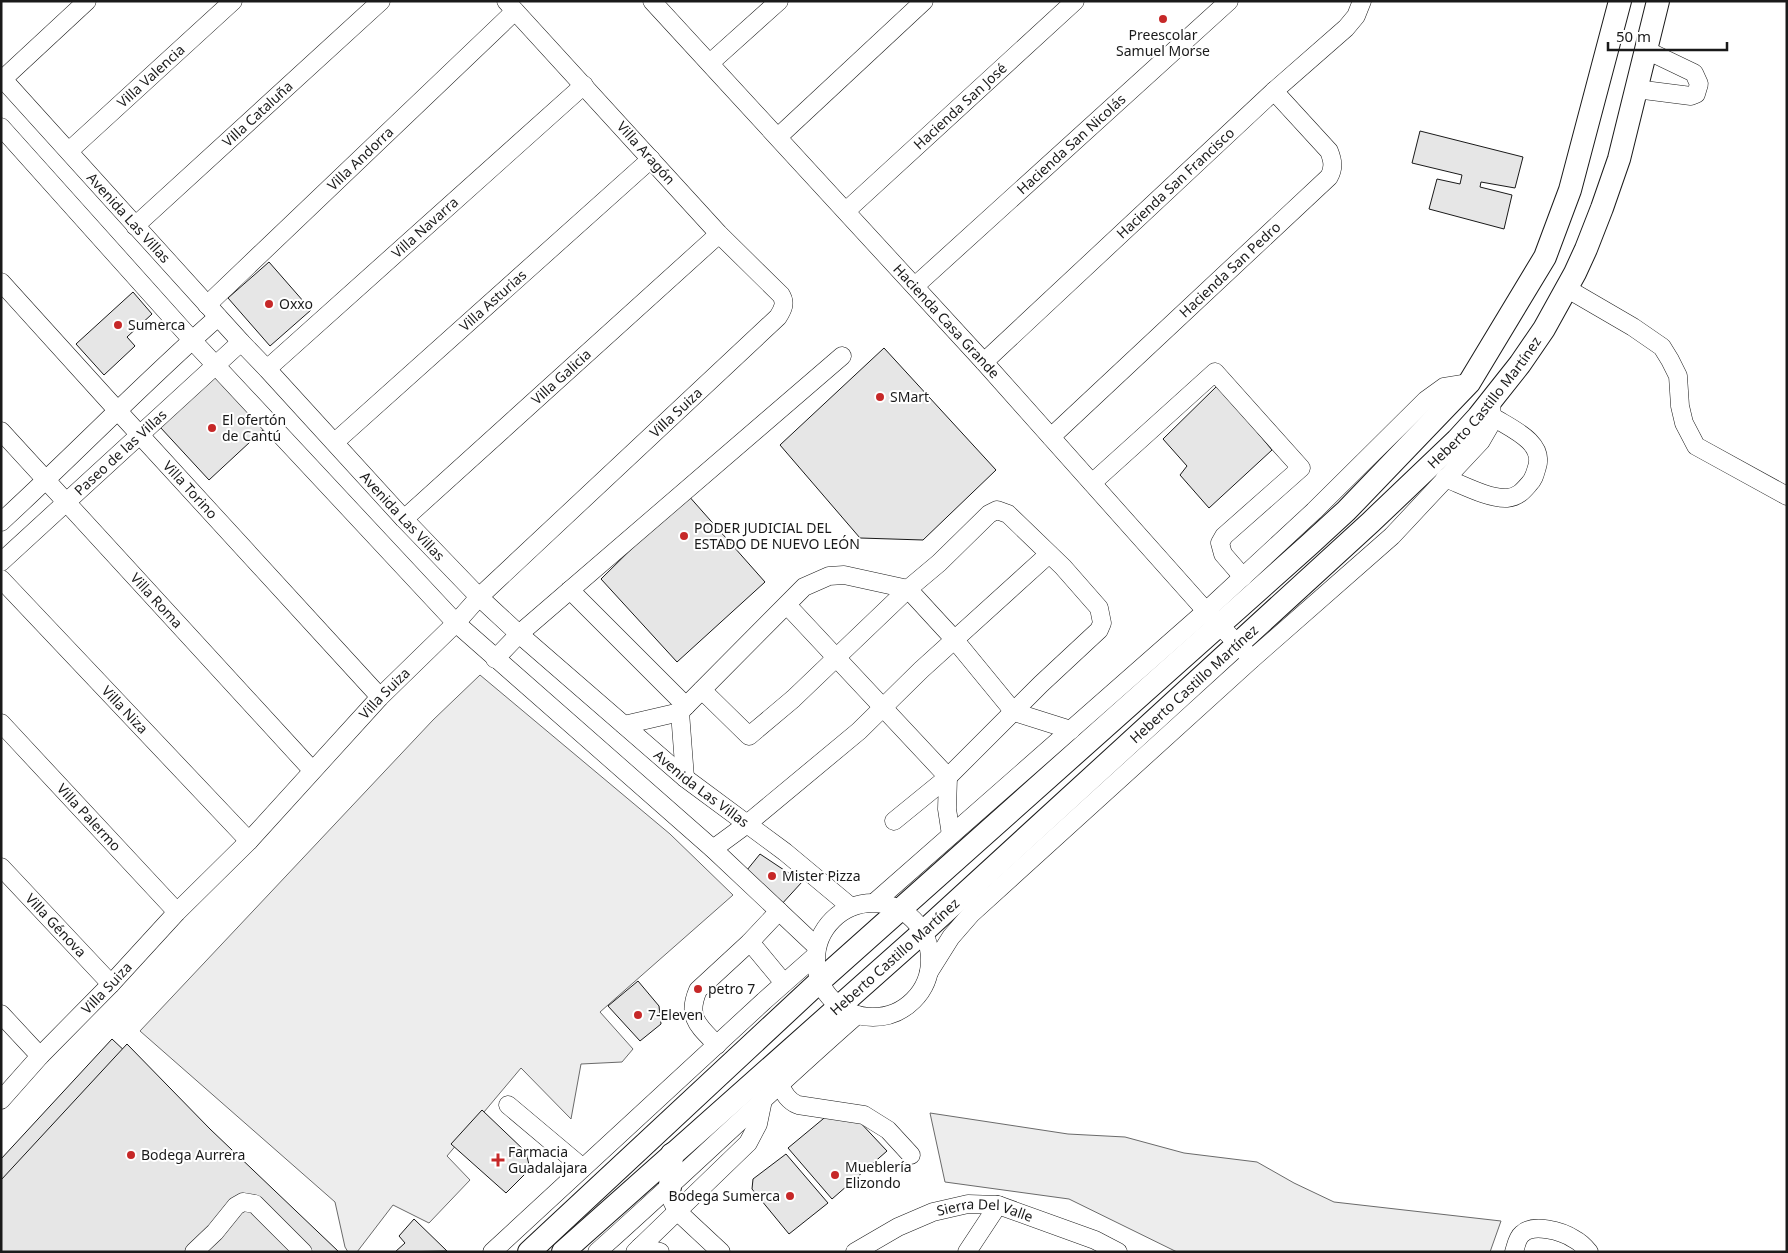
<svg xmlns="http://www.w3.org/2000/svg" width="1788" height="1253" font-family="'Noto Sans',sans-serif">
	<rect width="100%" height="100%" fill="#fff"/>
	<g fill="#ededed" stroke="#6a6a6a">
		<path d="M480 675 670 834 733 895 600 1012 633 1049 622 1062 581 1064 571 1119 521 1068 447 1156 470 1180 429 1223 393 1205 357 1252H348L345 1247 335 1202 140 1031 433 720Z"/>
		<path d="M930 1113 1068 1134 1125 1137 1184 1153 1257 1162 1294 1183 1334 1202 1501 1221 1490 1252H1177L1069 1199 945 1182Z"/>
	</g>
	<g fill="#e6e6e6" stroke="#1a1a1a">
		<path d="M1420 131 1523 157 1515 188 1481 182 1480 187 1512 195 1504 229 1429 209 1437 179 1460 184 1462 175 1412 163Z"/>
		<path d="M269 262 311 310 270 346 228 298Z"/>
		<path d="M133 292 152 314 127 337 135 346 104 375 76 344Z"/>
		<path d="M884 348 996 470 923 540 860 538 780 445Z"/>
		<path d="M215 376 264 429 209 480 160 427Z"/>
		<path d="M1218 385 1272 450 1209 508 1180 475 1187 466 1163 439Z"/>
		<path d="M687 494 765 582 677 662 601 579Z"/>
		<path d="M760 854 802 882 780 906 747 870Z"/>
		<path d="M638 981 659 1006 661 1024 640 1041 608 1006Z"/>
		<path d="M112 1039 196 1118 169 1147 197 1173 123 1252H1V1159Z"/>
		<path d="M127 1044 210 1129 339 1252H1V1180Z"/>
		<path d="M482 1110 526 1152 530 1169 506 1193 451 1144Z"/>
		<path d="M829 1114 856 1118 887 1151 832 1199 788 1148Z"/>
		<path d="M786 1154 828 1203 789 1234 752 1189 753 1179Z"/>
		<path d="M414 1219 447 1251 395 1252 405 1243 399 1236Z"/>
	</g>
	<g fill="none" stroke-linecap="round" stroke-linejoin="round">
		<g stroke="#1a1a1a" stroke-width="19">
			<g id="minor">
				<path id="s1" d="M652 1 984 362 1206 611 1252 659"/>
				<path d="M710 63 779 1"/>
				<path id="s2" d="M1 77 241 342 267 369 404 519 479 597 519 634 685 778 785 852 851 907"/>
				<path d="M3 79 87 1"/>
				<path d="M1636 89 1691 96 1696 94 1699 84 1694 73 1646 50"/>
				<path d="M1 127 192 340 456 623 713 849 817 947"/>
				<path d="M778 137 924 1"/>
				<path id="s3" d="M69 151 233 1"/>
				<path id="s4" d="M846 211 1075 1"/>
				<path id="s5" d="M135 226 381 1"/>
				<path id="s6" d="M1 282 117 410 380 697"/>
				<path id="s7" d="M915 286 1229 1"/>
				<path d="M1566 288 1633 327 1662 347 1670 360 1678 376 1680 406 1684 423 1696 446 1787 496"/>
				<path id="s8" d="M207 305 515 11"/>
				<path id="s9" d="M984 362 1274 91 1346 28 1356 16 1362 1"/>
				<path id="s10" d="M267 369 584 85"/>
				<path id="s11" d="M1 431 312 770"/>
				<path id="s12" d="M1051 437 1329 177C1334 168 1333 161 1329 151L1274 91"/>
				<path id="s13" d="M335 442 651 159"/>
				<path d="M1445 478C1463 485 1489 499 1507 498 1518 497 1523 491 1529 484 1534 479 1535 474 1537 467 1545 442 1510 428 1493 417"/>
				<path d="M1092 483 1215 372 1301 468 1224 536 1220 543 1223 554 1243 577"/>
				<path id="s14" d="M404 519 719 234"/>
				<path d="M1 522C74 455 143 383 218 317"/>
				<path id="s15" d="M1 562 241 342"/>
				<path id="s16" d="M1 579 249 841"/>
				<path d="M570 590 686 706"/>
				<path d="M787 605 948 777 947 809 951 835"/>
				<path d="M495 659 519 634 842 356"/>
				<path d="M702 690 749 736 793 699 908 589 939 563 989 514 997 510 1008 514 1063 567 1099 608 1102 623 1099 630 1041 684 948 777 894 821"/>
				<path d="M680 712 685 778"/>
				<path id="s17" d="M1 723 177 912"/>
				<path d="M624 725 680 712 804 587 829 576 844 575 908 589 954 639 1014 712 1071 730"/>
				<path d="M713 849 747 824 859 731 921 670 1049 554"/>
				<path id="s18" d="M1 867 111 984"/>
				<path d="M875 902 1206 611 1314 511 1426 400 1444 387 1469 383"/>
				<circle cx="873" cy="960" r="57"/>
				<path d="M750 942 779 911"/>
				<path d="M929 972 951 937 971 914 1252 659 1392 536 1481 441 1492 422 1491 399"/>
				<path d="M1 1014 40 1056"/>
				<path d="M717 1045C699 1026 686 1018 698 990L750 942 784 983"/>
				<path d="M779 1084C784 1093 788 1101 798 1105L864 1115 888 1130 911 1155"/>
				<path id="s19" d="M1 1100 40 1056 111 984 177 912 249 841 380 697 456 623 479 597 778 317C783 309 786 303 781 295L719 234 506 1"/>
				<path d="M508 1105 583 1168"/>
				<path d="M672 1201 677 1211 721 1252"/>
				<path d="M640 1247 660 1252"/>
				<path d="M194 1252 215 1232 236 1206 243 1202 255 1204 303 1252"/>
				<path d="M492 1252 764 1001 815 956"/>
				<path d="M597 1252C685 1174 769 1092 857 1015"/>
				<path d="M635 1252 748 1143 758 1124 763 1100"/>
				<path id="s20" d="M855 1252 898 1227 933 1212 968 1204 998 1205 1095 1240 1118 1252"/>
				<path d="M967 1252 998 1205"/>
				<path d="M1514 1252C1516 1246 1517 1238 1522 1234 1533 1223 1562 1231 1574 1239 1580 1242 1585 1247 1589 1252"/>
			</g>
		</g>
		<g stroke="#1a1a1a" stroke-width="24">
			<g id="major">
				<path d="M670 1187 672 1154"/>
				<path d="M529 1252 820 981 1310 544 1346 511 1469 383 1545 257 1570 190 1620 1"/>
				<path id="s21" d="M563 1252 923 932 1371 522 1457 440 1478 417 1520 364 1544 329 1575 273 1586 249 1602 208 1619 159 1658 1"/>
			</g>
		</g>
		<use href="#minor" stroke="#fff" stroke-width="18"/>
		<use href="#major" stroke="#fff" stroke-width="22"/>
	</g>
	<g fill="#c62828" stroke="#fff" stroke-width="2">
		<circle cx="1163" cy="19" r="5"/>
		<circle cx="269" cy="304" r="5"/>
		<circle cx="118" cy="325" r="5"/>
		<circle cx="880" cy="397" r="5"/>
		<circle cx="212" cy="428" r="5"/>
		<circle cx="684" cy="536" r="5"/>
		<circle cx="772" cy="876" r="5"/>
		<circle cx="698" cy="989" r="5"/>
		<circle cx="638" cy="1015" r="5"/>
		<circle cx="131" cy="1155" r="5"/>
		<path d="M495.5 1152.5h5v5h5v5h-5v5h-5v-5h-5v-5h5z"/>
		<circle cx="835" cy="1175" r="5"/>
		<circle cx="790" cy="1196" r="5"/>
	</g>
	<g text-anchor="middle" stroke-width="4" stroke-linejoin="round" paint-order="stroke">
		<g font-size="14" fill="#1a1a1a" stroke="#fff" text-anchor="start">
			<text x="1163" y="40" text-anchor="middle">Preescolar<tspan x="1163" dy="16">Samuel Morse</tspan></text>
			<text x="279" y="309">Oxxo</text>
			<text x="128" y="330">Sumerca</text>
			<text x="890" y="402">SMart</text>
			<text x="222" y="425">El ofertón<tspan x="222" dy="16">de Cantú</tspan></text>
			<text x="694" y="533">PODER JUDICIAL DEL<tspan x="694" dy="16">ESTADO DE NUEVO LEÓN</tspan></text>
			<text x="782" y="881">Mister Pizza</text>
			<text x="708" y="994">petro 7</text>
			<text x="648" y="1020">7-Eleven</text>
			<text x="508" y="1157">Farmacia<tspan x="508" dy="16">Guadalajara</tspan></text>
			<text x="141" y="1160">Bodega Aurrera</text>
			<text x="845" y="1172">Mueblería<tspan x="845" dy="16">Elizondo</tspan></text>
			<text x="780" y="1201" text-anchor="end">Bodega Sumerca</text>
		</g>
		<g font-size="14" fill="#1a1a1a" stroke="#fff">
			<text dy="5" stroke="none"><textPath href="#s3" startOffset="111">Villa Valencia</textPath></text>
			<text dy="5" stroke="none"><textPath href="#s4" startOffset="155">Hacienda San José</textPath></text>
			<text dy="5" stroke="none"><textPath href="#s5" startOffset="166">Villa Cataluña</textPath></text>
			<text dy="5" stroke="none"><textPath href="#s7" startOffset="211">Hacienda San Nicolás</textPath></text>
			<text transform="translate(646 153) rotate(48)" y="5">Villa Aragón</text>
			<text dy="5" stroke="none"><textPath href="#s8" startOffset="212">Villa Andorra</textPath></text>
			<text dy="5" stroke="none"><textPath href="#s9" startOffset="262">Hacienda San Francisco</textPath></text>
			<text dy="5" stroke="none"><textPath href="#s2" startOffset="190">Avenida Las Villas</textPath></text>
			<text dy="5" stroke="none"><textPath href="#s10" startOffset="212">Villa Navarra</textPath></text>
			<text dy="5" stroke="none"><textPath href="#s12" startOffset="245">Hacienda San Pedro</textPath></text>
			<text dy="5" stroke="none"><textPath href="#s13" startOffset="212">Villa Asturias</textPath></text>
			<text dy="5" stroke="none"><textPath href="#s1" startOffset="435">Hacienda Casa Grande</textPath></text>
			<text dy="5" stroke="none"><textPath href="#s14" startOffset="212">Villa Galicia</textPath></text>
			<text dy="5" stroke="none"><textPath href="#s21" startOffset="1254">Heberto Castillo Martínez</textPath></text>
			<text dy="5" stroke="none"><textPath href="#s19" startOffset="964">Villa Suiza</textPath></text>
			<text dy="5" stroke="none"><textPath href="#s15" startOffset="162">Paseo de las Villas</textPath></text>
			<text dy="5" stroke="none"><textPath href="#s6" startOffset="281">Villa Torino</textPath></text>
			<text dy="5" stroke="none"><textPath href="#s2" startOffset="595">Avenida Las Villas</textPath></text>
			<text dy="5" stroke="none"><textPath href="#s11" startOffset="230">Villa Roma</textPath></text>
			<text dy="5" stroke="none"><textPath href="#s21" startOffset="849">Heberto Castillo Martínez</textPath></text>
			<text dy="5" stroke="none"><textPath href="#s19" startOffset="559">Villa Suiza</textPath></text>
			<text dy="5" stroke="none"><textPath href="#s16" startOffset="180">Villa Niza</textPath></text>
			<text dy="5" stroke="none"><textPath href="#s2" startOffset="1000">Avenida Las Villas</textPath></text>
			<text dy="5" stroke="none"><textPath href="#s17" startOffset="129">Villa Palermo</textPath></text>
			<text dy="5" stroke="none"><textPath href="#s18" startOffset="80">Villa Génova</textPath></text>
			<text dy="5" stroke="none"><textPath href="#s21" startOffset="444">Heberto Castillo Martínez</textPath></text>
			<text dy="5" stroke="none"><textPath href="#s19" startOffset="154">Villa Suiza</textPath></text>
			<text dy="5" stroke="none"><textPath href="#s20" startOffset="141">Sierra Del Valle</textPath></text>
		</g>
	</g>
	<rect width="1788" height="1253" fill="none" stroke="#1a1a1a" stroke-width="5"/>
	<path d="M1608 42v8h119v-8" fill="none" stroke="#1a1a1a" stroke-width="2.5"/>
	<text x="1616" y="42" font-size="15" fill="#1a1a1a" stroke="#ffffff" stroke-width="4" paint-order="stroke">50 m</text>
</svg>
